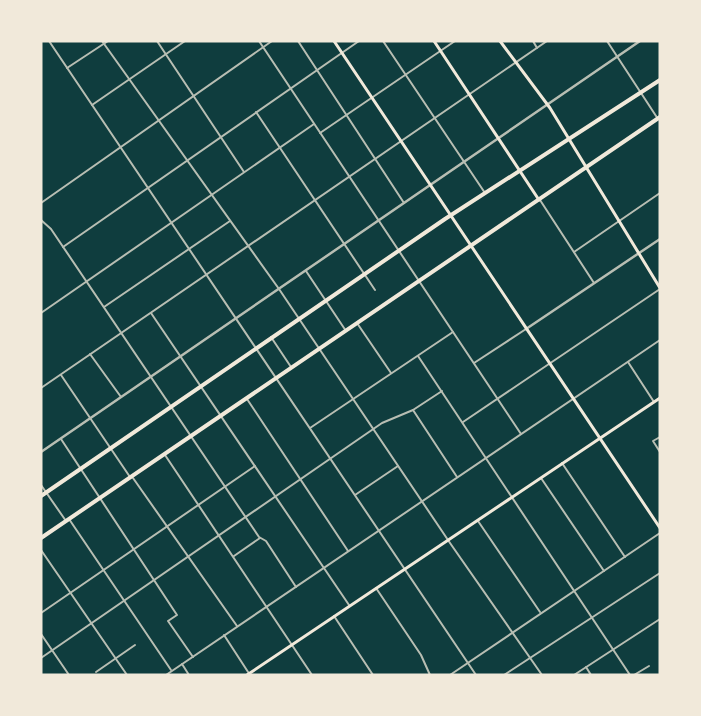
<svg xmlns="http://www.w3.org/2000/svg" width="701" height="716" font-family="'Open Sans',sans-serif">
	<rect width="100%" height="100%" fill="#0f3d3e"/>
	<g fill="none" stroke-linecap="round" stroke-linejoin="round">
		<g stroke="#b8beb3" stroke-width="2">
			<path d="M49 41 476 675"/>
			<path d="M102 41 279 289 450 543 542 675"/>
			<path d="M157 41 244 172"/>
			<path d="M259 41 521 434"/>
			<path d="M298 41 404 203"/>
			<path d="M383 41 485 193"/>
			<path d="M533 41 537 48"/>
			<path d="M607 41 658 119"/>
			<path d="M67 68 108 41"/>
			<path d="M92 105 185 41"/>
			<path d="M256 112 375 290"/>
			<path d="M320 133 455 41"/>
			<path d="M540 200 594 283"/>
			<path d="M41 203 272 41"/>
			<path d="M41 220 51 229 259 537 266 541 296 587"/>
			<path d="M63 247 359 41"/>
			<path d="M574 252 660 193"/>
			<path d="M306 271 346 331"/>
			<path d="M104 307 230 221"/>
			<path d="M41 313 314 124"/>
			<path d="M151 313 349 605"/>
			<path d="M357 323 391 373"/>
			<path d="M271 337 291 367"/>
			<path d="M90 354 121 397"/>
			<path d="M418 356 630 675"/>
			<path d="M628 362 654 402"/>
			<path d="M474 363 526 329"/>
			<path d="M61 375 130 477"/>
			<path d="M41 388 547 41"/>
			<path d="M247 399 348 551"/>
			<path d="M413 410 457 477"/>
			<path d="M463 422 660 289"/>
			<path d="M310 428 453 332"/>
			<path d="M660 437 653 441 660 452"/>
			<path d="M61 439 177 615 168 621 193 657"/>
			<path d="M165 455 312 675"/>
			<path d="M562 463 625 557"/>
			<path d="M133 478 237 626"/>
			<path d="M541 478 604 571"/>
			<path d="M41 485 66 521"/>
			<path d="M355 495 398 466"/>
			<path d="M69 519 171 670"/>
			<path d="M478 521 540 612"/>
			<path d="M41 550 127 675"/>
			<path d="M234 556 260 538"/>
			<path d="M376 588 421 655 430 675"/>
			<path d="M41 613 255 466"/>
			<path d="M334 616 373 675"/>
			<path d="M41 634 69 675"/>
			<path d="M224 635 250 675"/>
			<path d="M41 658 382 423 413 410 442 391"/>
			<path d="M182 664 189 675"/>
			<path d="M586 667 591 675"/>
			<path d="M96 672 135 645"/>
			<path d="M166 675 660 340"/>
			<path d="M450 675 660 533"/>
			<path d="M504 675 660 573"/>
			<path d="M574 675 660 619"/>
			<path d="M634 675 649 666"/>
		</g>
		<g stroke="#b8beb3" stroke-width="2.5">
			<path d="M526 329 660 239"/>
			<path d="M41 452 640 41"/>
		</g>
		<g stroke="#f1e9da" stroke-width="3">
			<path d="M334 41 660 528"/>
			<path d="M434 41 539 200"/>
			<path d="M500 41 550 108 660 288"/>
			<path d="M247 675 660 398"/>
		</g>
		<g stroke="#f1e9da" stroke-width="4">
			<path d="M41 496 445 219 660 80"/>
			<path d="M41 538 660 117"/>
		</g>
	</g>
	<rect width="701" height="716" fill="none" stroke="#f1e9da" stroke-width="85"/>
</svg>
